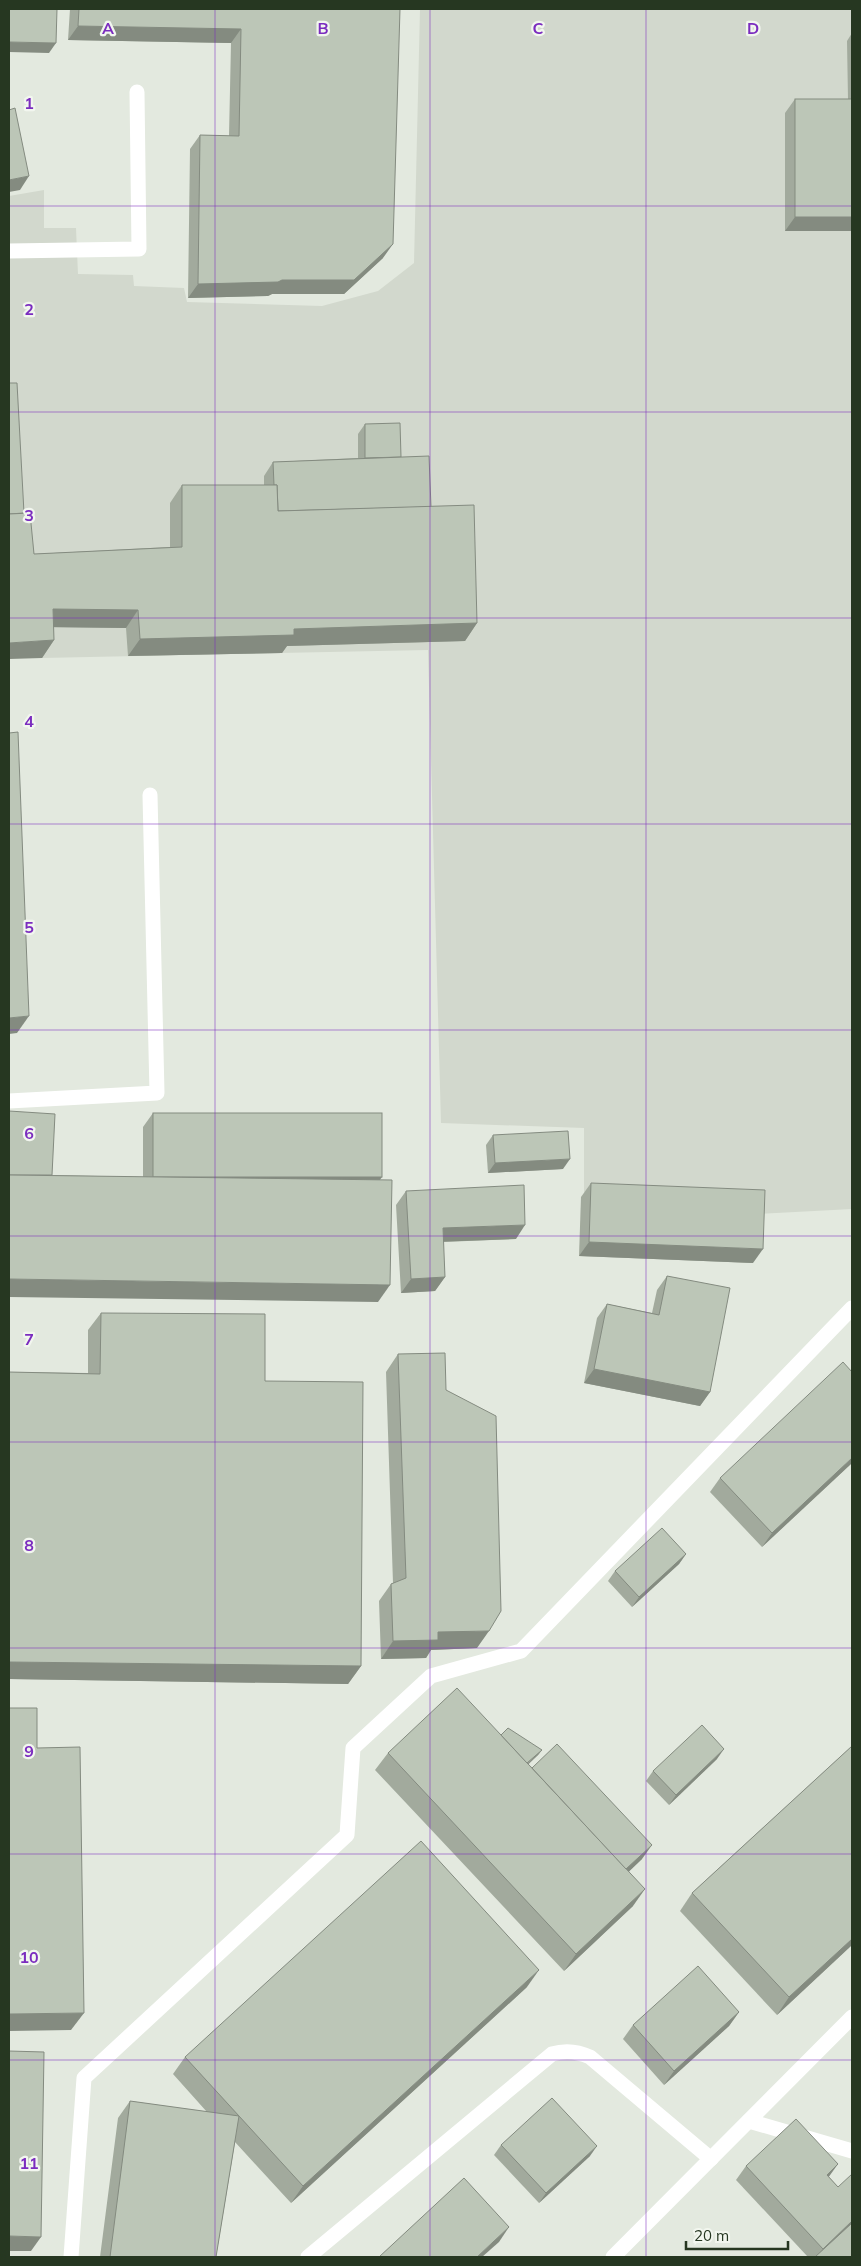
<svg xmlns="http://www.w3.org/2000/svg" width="861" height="2266" font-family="Mulish,sans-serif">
	<rect width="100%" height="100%" fill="#e3e9df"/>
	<path fill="#d2d8cd" d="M420 9H852V1209L759 1214 584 1192V1128L441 1123 428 650 42 658 40 627 22 572 9 393V196L44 190V228H76L78 274 133 275 134 286 184 288 187 302 322 306 378 291 414 263Z"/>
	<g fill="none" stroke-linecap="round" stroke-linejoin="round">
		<g stroke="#fff" stroke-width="15">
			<path d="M9 251 139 249 137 92"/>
			<path d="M9 1101 157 1093 150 795"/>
			<path d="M749 2121 852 2151"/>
			<path d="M71 2257 84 2078 347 1835 353 1748 431 1676 521 1651 852 1308"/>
			<path d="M308 2257 552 2054C565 2050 577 2051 590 2057L711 2159"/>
			<path d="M613 2257 852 2017"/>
		</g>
	</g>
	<g fill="#a2aa9d">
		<path d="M70 9H400L383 258 344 294H272L268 296 188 298 190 149 200 135 229 136 231 43 68 40Z"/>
		<path d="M852 33V277L851 231H785V113L795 99H848L847 41Z"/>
		<path d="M365 424 401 457 431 507 477 623 465 641 287 646 282 653 128 656 126 628 53 627 54 640 42 658 24 513 34 554 170 547V503L182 485H264V476L273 462 358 458V434Z"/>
		<path d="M153 1113 380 1180 378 1302 52 1175 143 1177V1127Z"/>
		<path d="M493 1135 563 1169 488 1173 486 1145Z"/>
		<path d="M591 1183 753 1263 579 1256 581 1197Z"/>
		<path d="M406 1191 516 1239 443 1242 445 1277 435 1291 401 1293 396 1205Z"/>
		<path d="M667 1276 710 1392 700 1406 584 1383 597 1318 607 1304 652 1313 657 1290Z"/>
		<path d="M101 1313 265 1381 361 1666 348 1684 9 1679V1372L88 1373V1330Z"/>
		<path d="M398 1354 446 1390 477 1648 431 1650 426 1658 381 1659 379 1601 391 1584 393 1583 386 1372Z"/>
		<path d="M852 1463 762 1547 710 1492 720 1478Z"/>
		<path d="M686 1554 679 1564 632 1607 608 1581 615 1571Z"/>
		<path d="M501 1735 542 1750 538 1755 528 1764 642 1859 629 1871 633 1906 564 1971 375 1770 388 1753Z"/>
		<path d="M852 1746V1945L777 2015 680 1911 692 1893Z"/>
		<path d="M717 1759 669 1805 646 1781 653 1771Z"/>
		<path d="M527 1987 291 2203 235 2142 216 2257H100L118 2118 130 2101 207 2112 173 2074 185 2057Z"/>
		<path d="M739 2012 729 2026 664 2085 623 2039 633 2025Z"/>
		<path d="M501 2145 590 2156 539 2203 494 2155Z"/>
		<path d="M746 2166 829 2177 838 2187 852 2257H808L736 2180Z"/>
	</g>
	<g fill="#848b80">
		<path d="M78 26 241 29 231 43 68 40Z"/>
		<path d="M9 42 56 43 49 53 9 52Z"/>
		<path d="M29 176 20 190 9 192V180Z"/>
		<path d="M795 217H852V230L851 231H785Z"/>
		<path d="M393 244 383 258 344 294H272L268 296 188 298 198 284 282 280Z"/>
		<path d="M53 609 138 610 126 628 40 627Z"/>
		<path d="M477 623 465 641 287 646 282 653 128 656 140 639 294 629Z"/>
		<path d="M54 640 42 658 9 659V643Z"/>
		<path d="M29 1016 17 1033 9 1034V1018Z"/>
		<path d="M570 1159 563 1169 488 1173 495 1163Z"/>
		<path d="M153 1177H382L372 1191Z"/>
		<path d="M525 1225 516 1239 433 1242 443 1228Z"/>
		<path d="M589 1242 763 1249 753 1263 579 1256Z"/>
		<path d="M445 1277 435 1291 401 1293 411 1279Z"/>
		<path d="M9 1279 390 1285 378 1302 9 1297Z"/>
		<path d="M594 1369 710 1392 700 1406 584 1383Z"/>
		<path d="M852 1458V1463L762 1547 772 1533Z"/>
		<path d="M686 1554 679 1564 632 1607 639 1597Z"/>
		<path d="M489 1631 477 1648 431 1650 426 1658 381 1659 393 1641 438 1632Z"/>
		<path d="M9 1662 361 1666 348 1684 9 1679Z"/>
		<path d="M724 1749 717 1759 669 1805 676 1795Z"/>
		<path d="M542 1750 538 1755 513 1779 517 1774Z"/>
		<path d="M652 1845 642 1859 614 1886 623 1872Z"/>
		<path d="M645 1889 633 1906 564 1971 576 1954Z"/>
		<path d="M852 1939V1945L777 2015 789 1997Z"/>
		<path d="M539 1970 527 1987 291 2203 303 2186Z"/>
		<path d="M739 2012 729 2026 664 2085 674 2071Z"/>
		<path d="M84 2013 71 2030 9 2031V2014Z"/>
		<path d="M597 2146 590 2156 539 2203 546 2193Z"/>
		<path d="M838 2164 828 2178 827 2175Z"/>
		<path d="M852 2221V2226L817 2257 823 2249Z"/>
		<path d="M509 2227 499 2242 482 2257H477Z"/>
		<path d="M9 2236 41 2237 31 2251H9Z"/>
	</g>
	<g fill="#bcc6b7" stroke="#848b80">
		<path d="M9 9H57L56 43 9 42Z"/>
		<path d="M79 9H400L393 244 354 280H282L278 282 198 284 200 135 239 136 241 29 78 26Z"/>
		<rect x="795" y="99" width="57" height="118"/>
		<path d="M15 108 29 176 9 180V110Z"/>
		<path d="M9 383H17L24 513 9 514Z"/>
		<path d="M400 423 401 457 365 458V424Z"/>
		<path d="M429 456 431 507 278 511 277 485H274L273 462Z"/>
		<path d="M182 485H277L278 511 474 505 477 623 294 629V635L140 639 138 610 53 609 54 640 9 643V514L30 513 34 554 182 547Z"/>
		<path d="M18 732 29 1016 9 1018V733Z"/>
		<path d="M9 1111 55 1114 52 1175H9Z"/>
		<rect x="153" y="1113" width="229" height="64"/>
		<path d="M568 1131 570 1159 495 1163 493 1135Z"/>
		<path d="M9 1175 392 1180 390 1285 9 1279Z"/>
		<path d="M591 1183 765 1190 763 1249 589 1242Z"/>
		<path d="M524 1185 525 1225 443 1228 445 1277 411 1279 406 1191Z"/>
		<path d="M667 1276 730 1288 710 1392 594 1369 607 1304 659 1315Z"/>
		<path d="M101 1313 265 1314V1381L363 1382 361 1666 9 1662V1372L100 1374Z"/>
		<path d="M445 1353 446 1390 496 1416 501 1611 489 1631 438 1632V1640L393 1641 391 1584 406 1578 398 1354Z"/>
		<path d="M843 1362 852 1372V1458L772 1533 720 1478Z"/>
		<path d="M662 1528 686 1554 639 1597 615 1571Z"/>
		<path d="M457 1688 645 1889 576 1954 388 1753Z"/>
		<path d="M9 1708H37V1748L80 1747 84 2013 9 2014Z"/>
		<path d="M702 1725 724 1749 676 1795 653 1771Z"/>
		<path d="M508 1728 542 1750 527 1763 501 1735Z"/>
		<path d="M557 1744 652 1845 626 1869 532 1768Z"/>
		<path d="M852 1746V1939L789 1997 692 1893Z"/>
		<path d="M421 1841 539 1970 303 2186 239 2116 216 2257H110L130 2101 239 2116 185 2057Z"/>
		<path d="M698 1966 739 2012 674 2071 633 2025Z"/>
		<path d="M9 2051 44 2052 41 2237 9 2236Z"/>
		<path d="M552 2098 597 2146 546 2193 501 2145Z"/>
		<path d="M796 2119 838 2164 827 2175 838 2187 852 2174V2221L823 2249 746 2166Z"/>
		<path d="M464 2178 509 2227 477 2257H379Z"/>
		<path d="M852 2223V2257H815Z"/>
	</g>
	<path fill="none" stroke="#7b2cbf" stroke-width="1" stroke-opacity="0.55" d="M215 9V2257M430 9V2257M646 9V2257M9 206H852M9 412H852M9 618H852M9 824H852M9 1030H852M9 1236H852M9 1442H852M9 1648H852M9 1854H852M9 2060H852"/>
	<g font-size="16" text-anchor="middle" font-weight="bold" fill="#7b2cbf" stroke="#f2f6ef" stroke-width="4.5" stroke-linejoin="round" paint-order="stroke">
		<text x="108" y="34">A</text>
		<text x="323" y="34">B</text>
		<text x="538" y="34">C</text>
		<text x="753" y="34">D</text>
		<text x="29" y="109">1</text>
		<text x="29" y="315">2</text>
		<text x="29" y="521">3</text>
		<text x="29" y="727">4</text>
		<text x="29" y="933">5</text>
		<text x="29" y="1139">6</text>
		<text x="29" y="1345">7</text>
		<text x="29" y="1551">8</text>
		<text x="29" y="1757">9</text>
		<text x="29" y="1963">10</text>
		<text x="29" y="2169">11</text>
	</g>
	<rect width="861" height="2266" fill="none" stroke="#263721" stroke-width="20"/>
	<path d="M686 2241v8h102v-8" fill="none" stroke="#263721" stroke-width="2.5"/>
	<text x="694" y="2241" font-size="15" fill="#263721" stroke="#f2f6ef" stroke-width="4" paint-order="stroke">20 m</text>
</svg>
